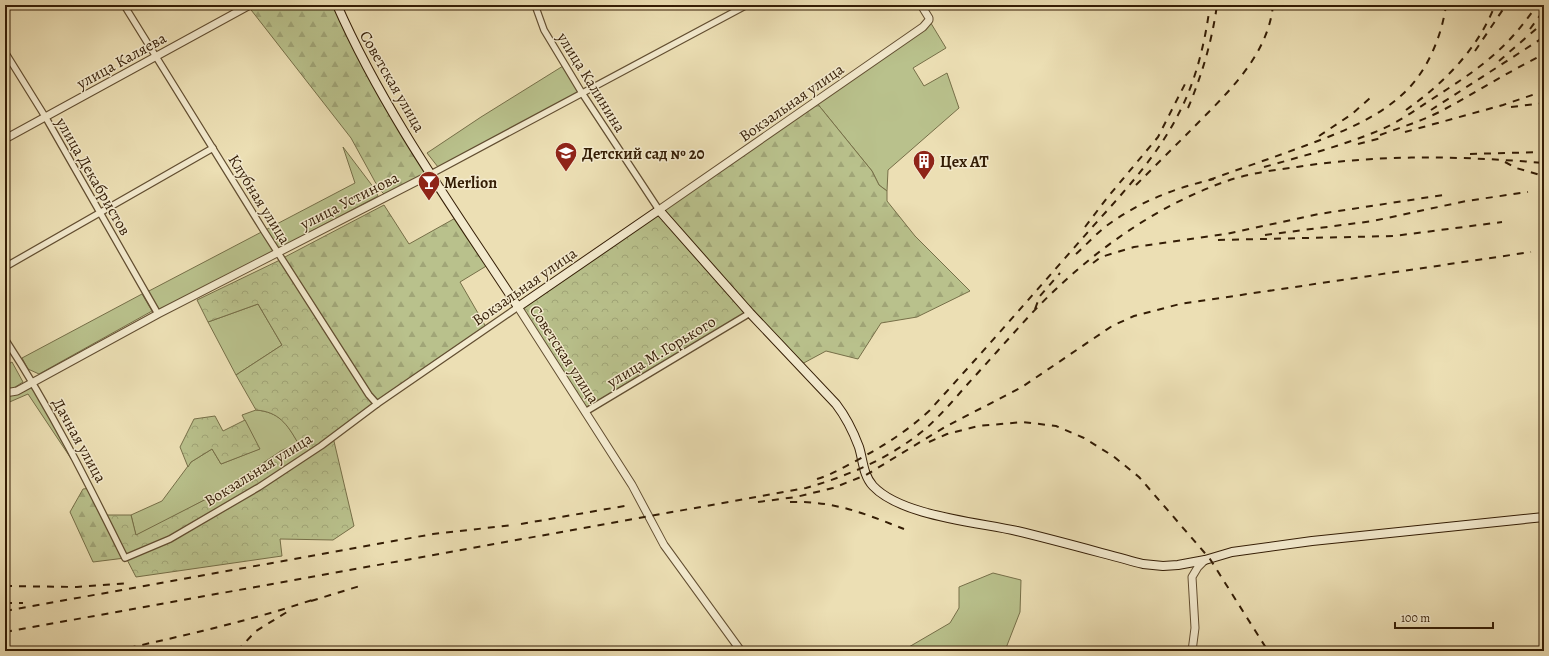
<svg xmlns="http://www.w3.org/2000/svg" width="1549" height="656" font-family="Alegreya,serif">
	<defs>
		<pattern id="forest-firs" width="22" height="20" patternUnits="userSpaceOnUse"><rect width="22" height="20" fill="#b9c18c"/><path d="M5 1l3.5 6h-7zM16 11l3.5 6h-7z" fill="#a0a577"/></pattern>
		<pattern id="park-crowns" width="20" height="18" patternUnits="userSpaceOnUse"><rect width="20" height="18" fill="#b9c18c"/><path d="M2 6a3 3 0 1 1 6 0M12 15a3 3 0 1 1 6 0" fill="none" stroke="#a0a577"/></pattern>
	</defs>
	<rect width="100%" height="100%" fill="#ecdfb4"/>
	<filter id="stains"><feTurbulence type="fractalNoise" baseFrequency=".005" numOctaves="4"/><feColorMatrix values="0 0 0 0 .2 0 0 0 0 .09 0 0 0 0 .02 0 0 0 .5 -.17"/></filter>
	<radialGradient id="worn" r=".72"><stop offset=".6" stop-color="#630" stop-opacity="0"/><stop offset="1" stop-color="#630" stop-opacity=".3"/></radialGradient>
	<g fill="#b9c18c" stroke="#766f48">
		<path d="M929 20 946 48 913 68 924 86 947 73 959 108 888 170 887 191 879 185 872 171 816 102Z"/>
		<path d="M563 66 578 92 438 167 427 153 481 117Z"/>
		<path d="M343 147 374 188 378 196 193 294 157 310 147 292 355 183Z"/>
		<path d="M142 294 152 311 39 374 28 369 22 358Z"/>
		<path d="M258 304 282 345 236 375 208 322Z"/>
		<path d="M12 362 23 382 12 389 5 387V366Z"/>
		<path d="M32 383 72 460 28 394 5 404V393Z"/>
		<path d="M256 410C279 412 287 423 298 443L281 451 220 492 136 536 131 515 162 501 191 462 212 449 221 464 259 449 242 415Z"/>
		<path d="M993 573 1021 580 1020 612 1006 648 1008 651H902L950 623 959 608V587Z"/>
	</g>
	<g fill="url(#forest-firs)" stroke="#766f48">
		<path d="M337 5 431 174 384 194 379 189 351 138 248 6Z"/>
		<path d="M816 102 872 171 879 185 887 191V201L915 236 970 291 917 317 881 323 858 359 826 351 800 365 659 210Z"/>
		<path d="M384 205 409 244 459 216 488 265 460 282 486 327 377 404 283 258Z"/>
		<path d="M91 488 125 558 93 562 70 512 83 489Z"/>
	</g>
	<g fill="url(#park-crowns)" stroke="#766f48">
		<path d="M659 210 750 313 585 412 518 307Z"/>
		<path d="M280 260 377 404 333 437 354 526 333 540 280 539 282 556 136 577 104 515H131L136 535 220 492 281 451 298 443C287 424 279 412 256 410L236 375 282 345 258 304 208 322 197 300Z"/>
		<path d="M215 416 223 431 245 420 260 449 221 464 212 449 191 462 188 467 180 447 194 419Z"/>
	</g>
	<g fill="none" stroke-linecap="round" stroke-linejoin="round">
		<g stroke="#624e31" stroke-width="8">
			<g id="minor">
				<path d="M124 5 264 231 369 395 377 404"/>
				<path d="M535 5 544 30 582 93 659 210"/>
				<path d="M5 52 46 118 158 314"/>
				<path d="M431 174 747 5"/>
				<path d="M5 267 213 148"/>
				<path d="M5 339C51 409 88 483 125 558L170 539 259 487 321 446 377 404 518 307"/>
				<path d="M585 412 750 313"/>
			</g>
		</g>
		<g stroke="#624e31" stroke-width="9">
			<g id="tertiary">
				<path d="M5 139 250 5"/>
				<path d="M659 210 923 27 929 20V18L921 5"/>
				<path d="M518 307 632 485 664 545 741 651"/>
				<path d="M5 393 17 391 158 314 431 174"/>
				<path d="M1192 651 1195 628 1192 577 1198 567 1205 560"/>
			</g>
		</g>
		<g stroke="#341d05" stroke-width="10">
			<path id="secondary" d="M337 5C384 112 454 209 518 307L659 210 750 313 836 404C846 417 853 431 859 447 863 460 863 475 873 486 901 516 977 522 1017 531 1059 541 1101 553 1143 564L1163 566 1178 565 1205 560 1232 552 1312 541 1544 517"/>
		</g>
		<use href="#minor" stroke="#f3eace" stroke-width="5.5"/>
		<use href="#tertiary" stroke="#f3eace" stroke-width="7"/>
		<use href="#secondary" stroke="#f3eace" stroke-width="8"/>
		<g stroke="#341d05" stroke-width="2" stroke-dasharray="7 7" stroke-linecap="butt">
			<path d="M1530 29 1544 10"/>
			<path d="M1475 51 1506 5"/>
			<path d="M1499 61 1544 22"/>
			<path d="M1511 107 1544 103"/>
			<path d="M1188 108C1202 75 1212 41 1217 5"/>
			<path d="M1406 110C1444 83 1478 49 1495 5"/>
			<path d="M1431 110 1544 37"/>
			<path d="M1405 132 1503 105 1544 91"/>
			<path d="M1380 135C1402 127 1425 120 1445 109 1478 91 1510 71 1544 54"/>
			<path d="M1319 136 1352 114 1370 98"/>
			<path d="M1358 144 1385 137"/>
			<path d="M1470 154 1544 152"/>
			<path d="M1505 162 1516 168 1544 176"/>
			<path d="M1264 167C1303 156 1342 146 1380 130 1397 123 1414 111 1429 101 1477 70 1505 52 1537 5"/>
			<path d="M1209 180C1242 168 1275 157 1307 145 1342 132 1378 118 1405 92 1428 70 1442 35 1446 5"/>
			<path d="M1136 185C1153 168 1171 150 1188 133 1223 97 1268 58 1273 5"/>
			<path d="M1085 227 1107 198 1158 137 1185 84"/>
			<path d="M1265 235 1373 221 1466 201 1528 192"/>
			<path d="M1218 240 1394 236 1502 222"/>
			<path d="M1076 254C1086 245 1095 235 1105 227 1138 202 1175 188 1214 179"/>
			<path d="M1093 263 1101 257 1134 247 1226 234 1319 214 1443 195"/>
			<path d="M1035 309 1040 296 1060 273"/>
			<path d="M929 442 947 434 978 426 1023 422 1056 426 1084 438 1113 456 1139 477 1210 559 1268 651"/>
			<path d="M817 479C831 475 842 468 854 462 883 446 905 433 929 411 980 355 1030 298 1080 241 1115 201 1154 162 1178 115 1196 81 1205 43 1210 5"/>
			<path d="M758 502 796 497 833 488 866 475 945 427 1022 387 1112 326 1134 316 1180 304 1531 252"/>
			<path d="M790 502C835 501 863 513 904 529"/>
			<path d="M521 524 630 505"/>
			<path d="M5 586 77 587 129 583"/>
			<path d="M311 601 363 585"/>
			<path d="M5 603H23"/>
			<path d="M5 611 433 534 513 525"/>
			<path d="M5 632 806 488C848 476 890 458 924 430 939 417 952 402 965 387 987 363 1009 338 1031 314 1085 257 1152 207 1227 181 1250 173 1274 170 1297 167 1379 154 1462 156 1544 163"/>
			<path d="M115 651C182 636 250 621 315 599"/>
			<path d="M237 651 256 631 287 612"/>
		</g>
	</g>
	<defs>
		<g id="school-pin" transform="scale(1.15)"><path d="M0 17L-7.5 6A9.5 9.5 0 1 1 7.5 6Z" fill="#8f2418" stroke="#f3eace"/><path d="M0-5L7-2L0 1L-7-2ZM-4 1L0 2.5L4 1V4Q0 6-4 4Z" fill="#fff"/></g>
		<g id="building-pin" transform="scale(1.15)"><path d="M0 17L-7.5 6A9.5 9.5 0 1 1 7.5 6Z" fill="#8f2418" stroke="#f3eace"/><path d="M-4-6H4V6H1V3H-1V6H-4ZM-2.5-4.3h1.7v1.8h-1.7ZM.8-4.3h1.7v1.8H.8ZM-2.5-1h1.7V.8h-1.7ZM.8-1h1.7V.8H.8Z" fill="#fff"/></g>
		<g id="bar-pin" transform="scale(1.15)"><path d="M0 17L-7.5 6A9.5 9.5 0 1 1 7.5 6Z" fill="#8f2418" stroke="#f3eace"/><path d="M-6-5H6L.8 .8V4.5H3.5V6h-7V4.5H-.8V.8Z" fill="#fff"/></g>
	</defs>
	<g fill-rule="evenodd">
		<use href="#school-pin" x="566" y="153"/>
		<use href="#building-pin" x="924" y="161"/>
		<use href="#bar-pin" x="429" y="182"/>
	</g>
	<g text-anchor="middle" stroke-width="3" stroke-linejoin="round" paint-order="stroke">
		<g font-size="16" fill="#341d05" stroke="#f3eace">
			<text transform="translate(121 60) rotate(-29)" y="6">улица Каляева</text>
			<text transform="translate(393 81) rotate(60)" y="6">Советская улица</text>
			<text transform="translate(592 82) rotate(58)" y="6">улица Калинина</text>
			<text transform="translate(791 102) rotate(-35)" y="6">Вокзальная улица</text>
			<text transform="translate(94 176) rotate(60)" y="6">улица Декабристов</text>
			<text transform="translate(260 199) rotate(58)" y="6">Клубная улица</text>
			<text transform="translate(349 200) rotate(-27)" y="6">улица Устинова</text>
			<text transform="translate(524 286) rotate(-35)" y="6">Вокзальная улица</text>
			<text transform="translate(661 351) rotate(-31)" y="6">улица М.Горького</text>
			<text transform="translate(565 354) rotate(57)" y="6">Советская улица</text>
			<text transform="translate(80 440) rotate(61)" y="6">Дачная улица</text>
			<text transform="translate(258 469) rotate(-32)" y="6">Вокзальная улица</text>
		</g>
		<g font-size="16" font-weight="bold" fill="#341d05" stroke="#f3eace" text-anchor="start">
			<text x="582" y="159">Детский сад № 20</text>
			<text x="940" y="167">Цех АТ</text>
			<text x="444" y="188">Merlion</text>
		</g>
	</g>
	<rect width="1549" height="656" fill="none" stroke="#ecdfb4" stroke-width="20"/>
	<rect x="6" y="6" width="1537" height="644" fill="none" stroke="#341d05" stroke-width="2"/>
	<rect x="10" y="10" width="1529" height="636" fill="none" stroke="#341d05"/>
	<path d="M1395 622v6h98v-6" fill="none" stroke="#341d05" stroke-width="2"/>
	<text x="1401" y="622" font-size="12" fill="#341d05" stroke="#f3eace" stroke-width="3" paint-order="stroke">100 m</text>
	<rect width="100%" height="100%" filter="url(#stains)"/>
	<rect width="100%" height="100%" fill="url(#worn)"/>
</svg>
